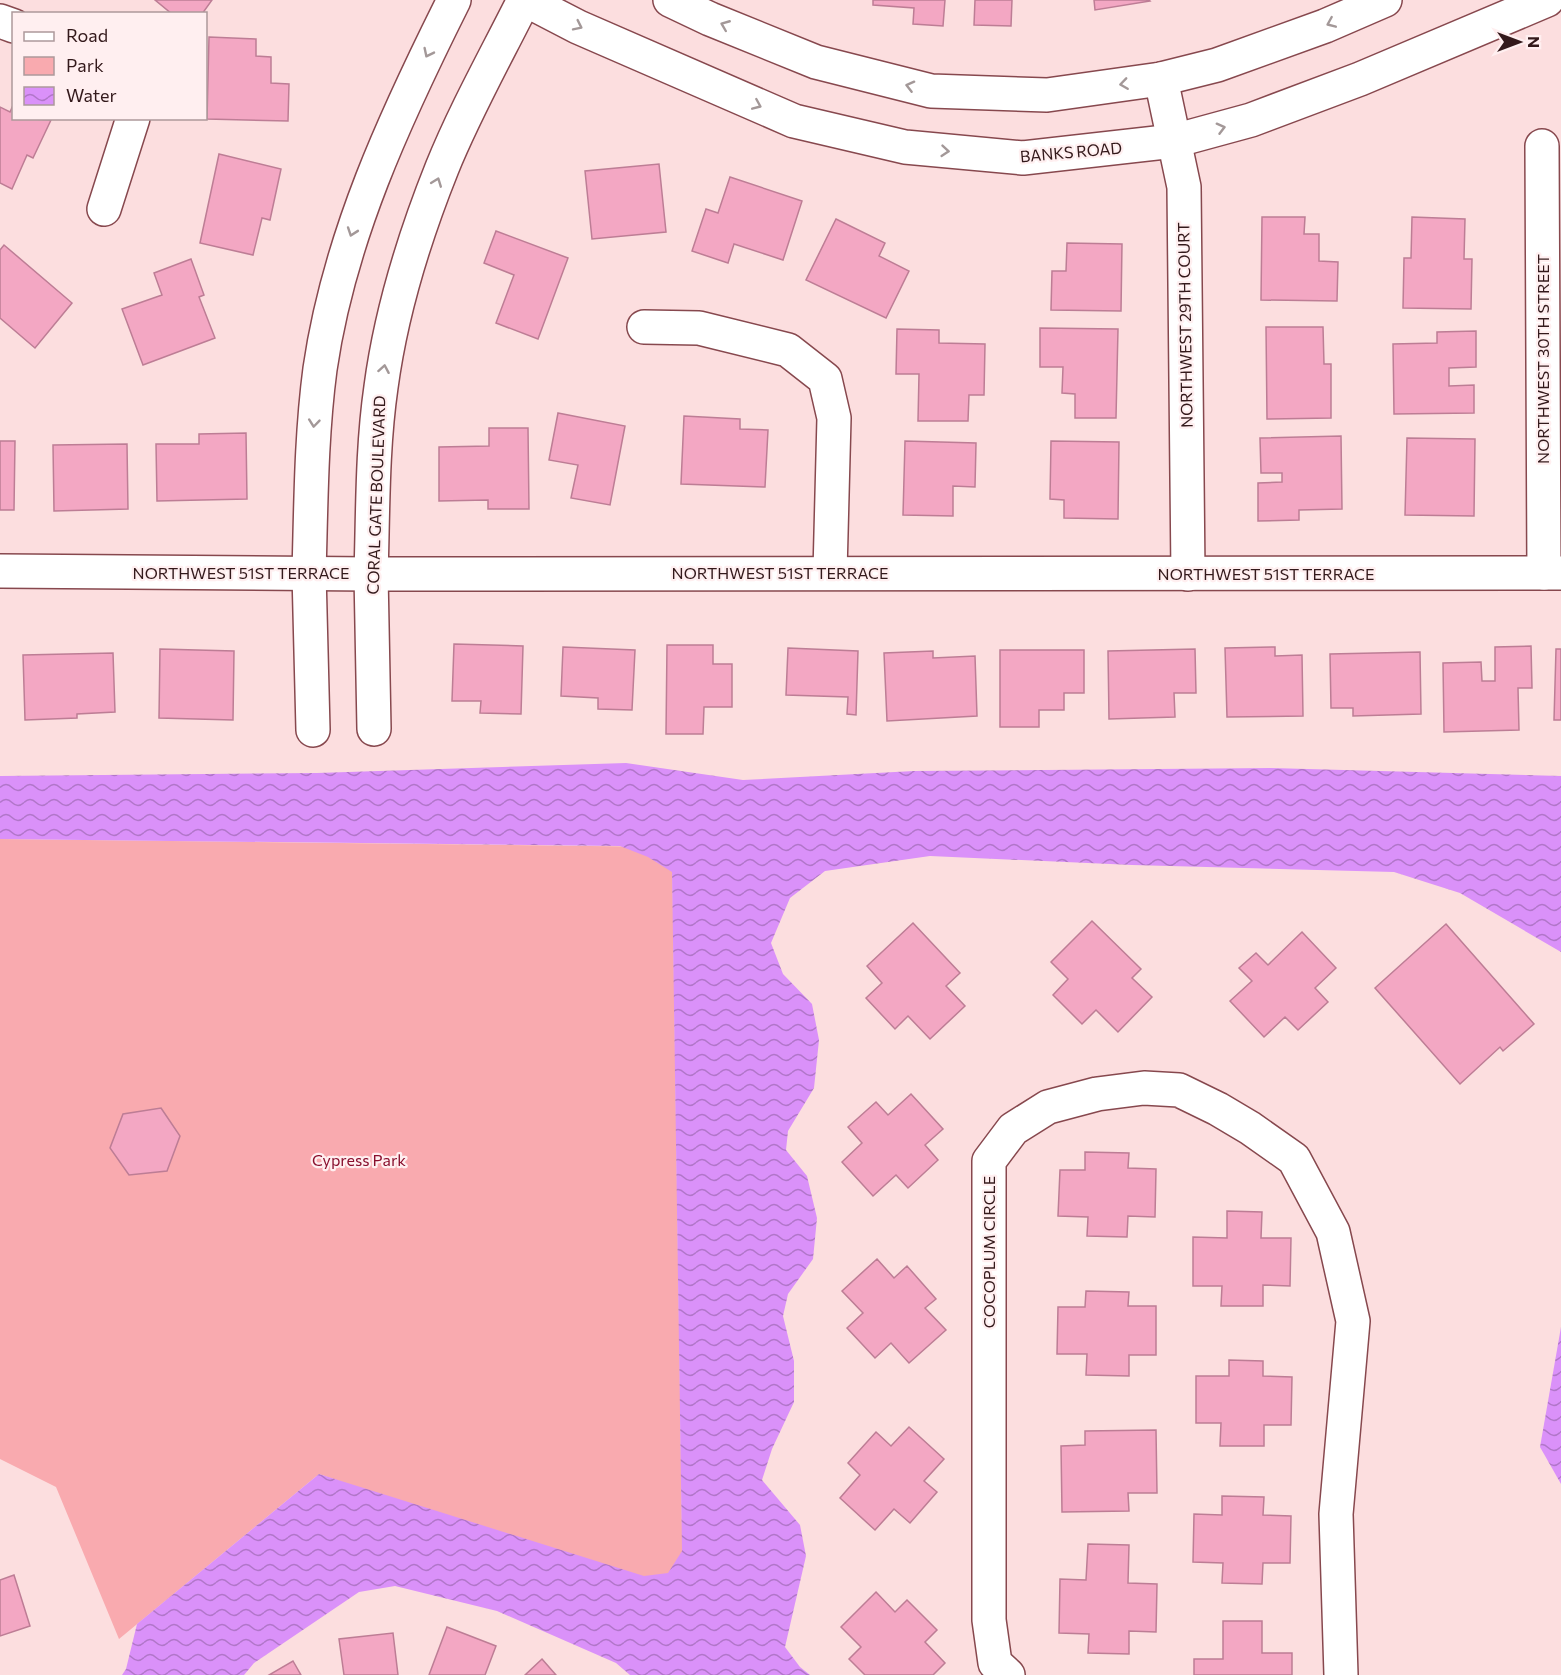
<svg xmlns="http://www.w3.org/2000/svg" width="1561" height="1675" font-family="Commissioner,sans-serif">
	<defs>
		<pattern id="water-waves" width="16" height="10" patternUnits="userSpaceOnUse" patternTransform="scale(1.5)"><rect width="16" height="10" fill="#da91f9"/><path d="M0 5q4-4 8 0t8 0" fill="none" stroke="#b176c9"/></pattern>
	</defs>
	<rect width="100%" height="100%" fill="#fcdedf"/>
	<path fill="#f9aaaf" d="M0 839 672 847 683 1599 319 1474 119 1639 56 1487 0 1459Z"/>
	<g fill="url(#water-waves)">
		<path d="M626 763 743 780 914 771 1271 768 1561 776V952L1460 893 1394 872 1132 865 930 856 825 871 790 898 771 943 783 974 812 1004 819 1040 814 1088 788 1131 786 1150 807 1176 817 1218 813 1259 788 1294 783 1316 794 1361V1402L772 1449 762 1480 800 1525 806 1556 785 1647 800 1667 810 1675H630L616 1663 497 1611 395 1586 359 1592 254 1663 244 1675H122L126 1669 137 1624 319 1474 644 1576 668 1573 682 1551 672 872 648 857 620 846 0 839V776L317 773Z"/>
		<path d="M1561 1327V1484L1540 1447Z"/>
	</g>
	<g fill="#f3a7c3" stroke="#bd7d95" stroke-width="1.5">
		<path d="M155 0H212L202 14H172Z"/>
		<path d="M873 0H945L943 26 913 24 914 8 873 5Z"/>
		<path d="M975 0H1012L1011 26 974 25Z"/>
		<path d="M1094 0H1149L1150 1 1095 10Z"/>
		<path d="M209 37 256 39V56L271 57V83L289 84 288 121 207 119Z"/>
		<path d="M14 103V118L51 120 33 158 27 155 12 189 0 183V107L10 112Z"/>
		<path d="M219 154 281 169 270 220 262 218 253 255 200 243Z"/>
		<path d="M659 164 666 232 592 239 585 171Z"/>
		<path d="M730 177 802 201 783 260 734 244 728 263 692 251 706 209 718 213Z"/>
		<path d="M1262 217H1305L1304 234H1319V261L1338 262 1337 301 1261 300Z"/>
		<path d="M1412 217 1465 219 1464 259H1472L1471 309 1403 308 1404 258H1411Z"/>
		<path d="M836 219 885 243 879 256 909 271 886 318 806 280Z"/>
		<path d="M496 231 568 258 538 339 496 323 514 275 484 263Z"/>
		<path d="M1067 243 1122 244 1121 311 1051 310 1052 271H1066Z"/>
		<path d="M4 245 72 303 35 348 0 318V250Z"/>
		<path d="M191 259 204 295 199 297 215 338 143 365 122 309 162 295 154 273Z"/>
		<path d="M1266 327H1323L1324 364H1331V418L1267 419Z"/>
		<path d="M1040 328 1118 329 1116 418H1075V394L1062 393 1063 367H1040Z"/>
		<path d="M897 329 939 330V343L985 344 984 395H969L968 421H918L919 374H896Z"/>
		<path d="M1476 331V367L1449 368V386L1474 385V413L1394 414 1393 344 1437 343V332Z"/>
		<path d="M558 413 625 426 610 505 571 498 578 465 549 460Z"/>
		<path d="M684 416 740 419V429L768 430 765 487 681 484Z"/>
		<path d="M489 428H528L529 509H488V500L439 501V447L489 446Z"/>
		<path d="M246 433 247 499 157 501 156 444H199V434Z"/>
		<path d="M1341 436 1342 509 1299 510V520L1258 521V483L1282 482V473H1261L1260 438Z"/>
		<path d="M1407 438 1475 439 1474 516 1405 515Z"/>
		<path d="M0 441H15L14 510H0Z"/>
		<path d="M905 441 976 443 975 487 953 486V516L903 515Z"/>
		<path d="M1051 441 1119 442 1118 519 1064 518V500L1050 499Z"/>
		<path d="M127 444 128 509 54 511 53 445Z"/>
		<path d="M454 644 523 646 521 714 480 713 481 701H452Z"/>
		<path d="M667 645H713V664H732V707H704L703 734H666Z"/>
		<path d="M1531 646 1532 688H1518L1519 730 1444 732 1443 663 1481 662 1482 681H1495V647Z"/>
		<path d="M563 647 635 650 632 710 598 709V698L561 696Z"/>
		<path d="M1275 647V656L1302 655 1303 716 1227 717 1225 648Z"/>
		<path d="M788 648 858 651 856 715 847 714 848 697 786 695Z"/>
		<path d="M160 649 234 651 233 720 159 718Z"/>
		<path d="M1195 649 1196 693H1174L1175 717 1109 719 1108 651Z"/>
		<path d="M1556 649H1561V720H1554Z"/>
		<path d="M1000 650H1084V693H1064V710H1039V727H1000Z"/>
		<path d="M933 651V658L975 656 977 716 887 721 884 653Z"/>
		<path d="M1420 652 1421 714 1353 716V708H1331L1330 654Z"/>
		<path d="M113 653 115 712 77 714V718L25 720 23 655Z"/>
		<path d="M1092 921 1141 969 1132 978 1152 997 1118 1032 1096 1010 1082 1024 1053 995 1068 979 1051 962Z"/>
		<path d="M913 923 960 973 946 986 965 1006 930 1039 908 1016 895 1029 866 998 882 983 867 966Z"/>
		<path d="M1446 924 1534 1024 1503 1051 1500 1047 1460 1084 1375 988Z"/>
		<path d="M1302 932 1336 968 1315 988 1328 1002 1298 1030 1285 1017 1264 1037 1230 1001 1252 981 1239 968 1256 953 1268 965Z"/>
		<path d="M911 1094 943 1129 925 1145 938 1160 908 1188 896 1175 873 1196 842 1162 862 1143 848 1127 876 1102 888 1115Z"/>
		<path d="M161 1108 180 1136 167 1171 129 1175 110 1148 123 1114Z"/>
		<path d="M1085 1152 1129 1153 1128 1168 1156 1169 1155 1217 1128 1216 1127 1237 1087 1236 1088 1217 1058 1216 1060 1170H1085Z"/>
		<path d="M1227 1211 1262 1212 1261 1238H1291L1290 1286 1263 1285V1306H1221L1222 1286H1193V1237L1227 1238Z"/>
		<path d="M877 1259 894 1278 907 1266 936 1299 925 1308 946 1330 909 1363 891 1343 875 1358 847 1328 863 1313 842 1291Z"/>
		<path d="M1086 1291 1129 1292 1128 1306H1156V1355H1129V1376L1086 1375 1087 1354H1057L1058 1307H1085Z"/>
		<path d="M1229 1360 1263 1361V1376L1292 1377 1291 1425H1264V1446H1220L1221 1423H1196V1376H1229Z"/>
		<path d="M909 1427 944 1459 924 1481 937 1492 910 1523 894 1509 875 1530 840 1498 860 1475 848 1463 876 1432 891 1446Z"/>
		<path d="M1156 1430 1157 1493H1128L1129 1511 1062 1512 1061 1446 1085 1445V1431Z"/>
		<path d="M1222 1496 1264 1497 1263 1515 1291 1516 1290 1563H1263L1262 1584 1222 1583 1223 1563 1193 1562 1194 1514 1222 1515Z"/>
		<path d="M1088 1544 1129 1545 1128 1583 1157 1584 1156 1632 1129 1631V1654L1088 1653 1089 1634 1059 1633 1060 1579 1086 1580Z"/>
		<path d="M14 1575 30 1626 0 1636V1580Z"/>
		<path d="M876 1592 895 1612 907 1600 937 1630 925 1642 945 1663 933 1675H865L849 1659 861 1647 841 1627Z"/>
		<path d="M1223 1621H1262V1653H1292V1675H1194V1659H1223Z"/>
		<path d="M447 1627 496 1646 485 1675H429Z"/>
		<path d="M393 1633 398 1675H344L339 1639Z"/>
		<path d="M542 1659 556 1675H525Z"/>
		<path d="M293 1661 301 1675H269Z"/>
	</g>
	<g fill="none" stroke-linecap="round" stroke-linejoin="round">
		<g stroke="#87484e" stroke-width="36">
			<g id="minor">
				<path d="M0 21 14 26"/>
				<path d="M1161 79 1184 187 1188 574"/>
				<path d="M1542 146 1544 573"/>
				<path d="M104 209 133 118"/>
				<path d="M644 327 699 328 788 350 825 379 834 418 830 572"/>
				<path d="M0 571 371 574 1561 573"/>
				<path d="M309 573 313 730"/>
				<path d="M371 574 374 729"/>
				<path d="M1008 1675 995 1663 989 1620V1161L1013 1129 1048 1107 1097 1094 1144 1088 1179 1090 1218 1109 1250 1128 1294 1159 1333 1232 1353 1321 1336 1514 1341 1675"/>
			</g>
		</g>
		<g stroke="#87484e" stroke-width="36">
			<g id="tertiary">
				<path d="M526 0 578 27 794 121 905 147 1023 158 1174 141 1251 120 1360 79 1547 0"/>
				<path d="M670 0 710 19 816 62 931 91 1047 95 1161 79 1217 65 1325 26 1385 0"/>
				<path d="M309 573C311 505 311 437 320 369 339 238 395 118 454 0"/>
				<path d="M371 574C373 512 372 449 381 387 391 312 414 238 442 168 465 111 496 56 524 0"/>
			</g>
		</g>
		<use href="#minor" stroke="#fff" stroke-width="33"/>
		<use href="#tertiary" stroke="#fff" stroke-width="33"/>
	</g>
	<defs><path id="oneway-chevron" d="M-2-3.5L2.5 0L-2 3.5" fill="none" stroke-width="1.6" stroke-linecap="round" stroke-linejoin="round" transform="scale(1.5)"/></defs>
	<g stroke="#a39898">
		<use href="#oneway-chevron" transform="translate(1331 23) rotate(157)"/>
		<use href="#oneway-chevron" transform="translate(725 25) rotate(-158)"/>
		<use href="#oneway-chevron" transform="translate(578 26) rotate(26)"/>
		<use href="#oneway-chevron" transform="translate(428 53) rotate(116)"/>
		<use href="#oneway-chevron" transform="translate(1124 84) rotate(172)"/>
		<use href="#oneway-chevron" transform="translate(910 86) rotate(-166)"/>
		<use href="#oneway-chevron" transform="translate(757 105) rotate(23)"/>
		<use href="#oneway-chevron" transform="translate(1221 128) rotate(-15)"/>
		<use href="#oneway-chevron" transform="translate(945 151) rotate(5)"/>
		<use href="#oneway-chevron" transform="translate(437 182) rotate(-69)"/>
		<use href="#oneway-chevron" transform="translate(352 232) rotate(109)"/>
		<use href="#oneway-chevron" transform="translate(384 369) rotate(-80)"/>
		<use href="#oneway-chevron" transform="translate(314 423) rotate(96)"/>
	</g>
	<g text-anchor="middle" stroke-width="4.5" stroke-linejoin="round" paint-order="stroke">
		<g font-size="16" fill="#33191b" stroke="#ffeff0">
			<text transform="translate(1071 152) rotate(-5)" y="6">BANKS ROAD</text>
			<text transform="translate(1185 325) rotate(-91)" y="6">NORTHWEST 29TH COURT</text>
			<text transform="translate(1543 359) rotate(-90)" y="6">NORTHWEST 30TH STREET</text>
			<text transform="translate(376 495) rotate(-88)" y="6">CORAL GATE BOULEVARD</text>
			<text x="241" y="579">NORTHWEST 51ST TERRACE</text>
			<text x="780" y="579">NORTHWEST 51ST TERRACE</text>
			<text x="1266" y="580">NORTHWEST 51ST TERRACE</text>
			<text transform="translate(989 1252) rotate(-90)" y="6">COCOPLUM CIRCLE</text>
		</g>
		<g font-size="16" fill="#890f2d" stroke="#ffeff0">
			<text x="359" y="1166">Cypress Park</text>
		</g>
	</g>
	<rect x="12" y="12" width="195" height="108" fill="#ffeff0" stroke="#ad999b" stroke-width="1.5"/>
	<rect x="24" y="32" width="30" height="9" fill="#ffffff" stroke="#ad999b" stroke-width="1.5"/>
	<text x="66" y="42" font-size="18" fill="#33191b">Road</text>
	<rect x="24" y="57" width="30" height="18" fill="#f9aaaf" stroke="#ad999b" stroke-width="1.5"/>
	<text x="66" y="72" font-size="18" fill="#33191b">Park</text>
	<rect x="24" y="87" width="30" height="18" fill="url(#water-waves)" stroke="#ad999b" stroke-width="1.5"/>
	<text x="66" y="102" font-size="18" fill="#33191b">Water</text>
	<g transform="translate(1519 42) rotate(90)" stroke="#ffeff0" stroke-width="4.5" paint-order="stroke">
	<path d="M0-4.5L10 22L0 15L-10 22Z" fill="#33191b"/>
	<text y="-9" font-size="16" font-weight="bold" text-anchor="middle" fill="#33191b">N</text>
	</g>
</svg>
